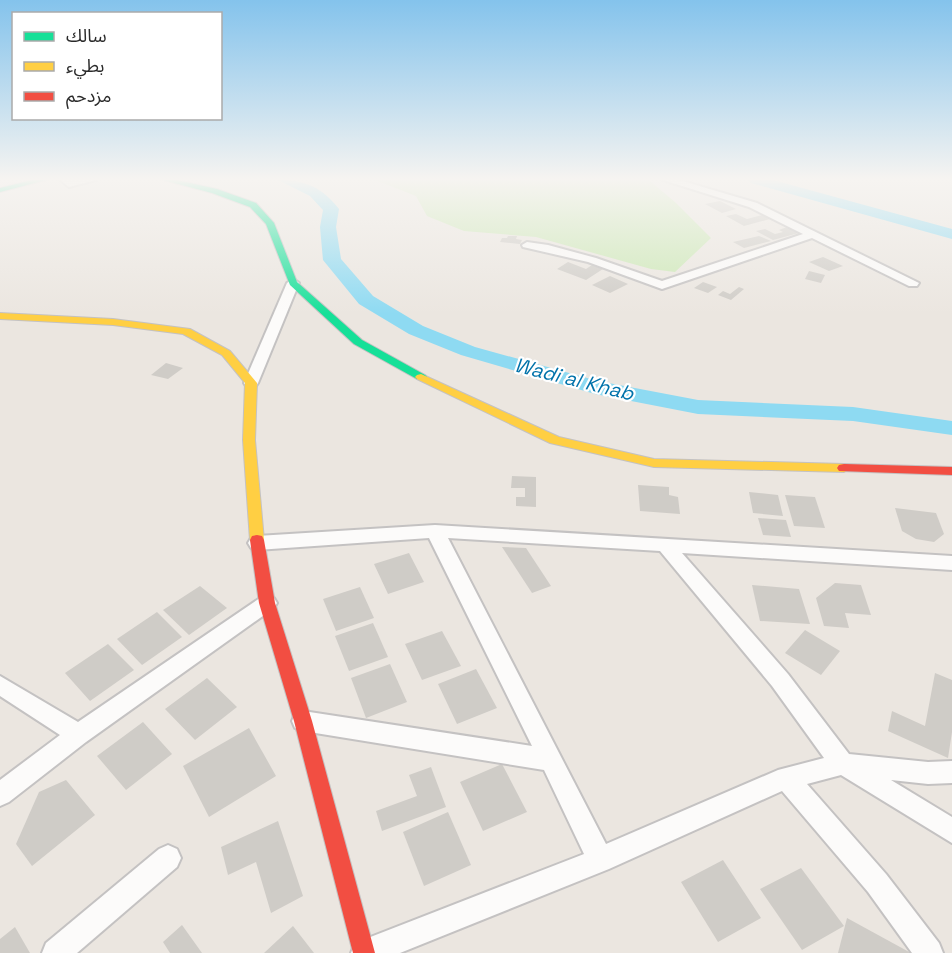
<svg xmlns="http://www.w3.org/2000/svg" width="952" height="953" font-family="'Space Grotesk','Noto Sans Arabic',sans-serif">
	<rect width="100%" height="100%" fill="#ebe6e0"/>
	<path fill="#cce8b6" d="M375 180H649L676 203 711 238 675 272 651 269 536 237 464 231 427 216 416 196Z"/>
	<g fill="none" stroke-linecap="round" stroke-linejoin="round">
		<g fill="#8edaf2" fill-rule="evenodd">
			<path d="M278 180C305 180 322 187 339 209L336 227 341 259 373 296 423 326 475 347 598 381 698 400 853 407 952 421V435L853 421 698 414 595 394 461 355 409 334 359 304 323 260 320 227 323 210 310 196Z"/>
			<path d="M749 180H773L952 229V239L751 183Z"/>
		</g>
	</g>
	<g fill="#cfccc7">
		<path d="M720 201 736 209 722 213 705 204Z"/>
		<path d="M736 214 747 219 762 215 770 219 744 226 726 216Z"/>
		<path d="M787 227 799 233 773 240 756 231 765 229 775 234 783 232 779 230Z"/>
		<path d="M508 236H517L516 239 522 240 520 244 500 242 502 238H507Z"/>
		<path d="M759 236 771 241 744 248 733 242Z"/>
		<path d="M823 257 843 266 829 271 809 262Z"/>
		<path d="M568 262 586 269 595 263 606 267 586 280 557 269Z"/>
		<path d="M809 271 825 275 821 283 805 279Z"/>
		<path d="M610 276 628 284 610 293 592 285Z"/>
		<path d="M703 282 717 287 708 293 694 288Z"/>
		<path d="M739 287 744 289 731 300 718 295 723 291 730 294Z"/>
		<path d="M166 363 183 368 168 379 151 375Z"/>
		<path d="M512 476 536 477V507L516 506V497H525V488H511Z"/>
		<path d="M638 485 669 487V495L678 497 680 514 640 511Z"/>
		<path d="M749 492 778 495 783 516 753 513Z"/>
		<path d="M785 495 815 497 825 528 794 526Z"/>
		<path d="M895 508 936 513 944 534 934 542 916 539 902 531Z"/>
		<path d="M758 518 786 520 791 537 763 535Z"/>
		<path d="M502 547 526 548 551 586 532 593Z"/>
		<path d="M409 553 424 582 388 594 374 564Z"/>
		<path d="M835 583 861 585 871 615 845 613 849 628 824 626 816 598Z"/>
		<path d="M752 585 799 589 810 624 760 621Z"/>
		<path d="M200 586 227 608 189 635 163 610Z"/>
		<path d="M360 587 374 618 336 631 323 599Z"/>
		<path d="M157 612 182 637 142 665 117 639Z"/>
		<path d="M373 623 388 657 349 671 335 636Z"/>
		<path d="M805 630 840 651 821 675 785 653Z"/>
		<path d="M442 631 461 666 422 680 405 644Z"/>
		<path d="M108 644 134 670 90 701 65 673Z"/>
		<path d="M390 664 407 702 366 718 351 678Z"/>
		<path d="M476 669 497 708 457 724 438 684Z"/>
		<path d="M935 673 952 680V732L948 758 888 731 892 711 925 726Z"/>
		<path d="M207 678 237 707 195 740 165 709Z"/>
		<path d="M143 722 172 754 126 790 97 756Z"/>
		<path d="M249 728 276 776 209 817 183 766Z"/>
		<path d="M502 764 527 812 483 831 460 782Z"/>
		<path d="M431 767 446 807 382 831 376 811 417 796 409 775Z"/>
		<path d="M66 780 95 815 32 866 16 844 39 792Z"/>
		<path d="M448 812 471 865 424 886 403 832Z"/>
		<path d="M278 821 303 896 271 913 256 862 228 875 221 847Z"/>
		<path d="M723 860 761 918 718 942 681 882Z"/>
		<path d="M801 868 844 926 802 950 760 889Z"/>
		<path d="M847 918 911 953H838Z"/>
		<path d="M182 925 202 953H170L163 942Z"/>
		<path d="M293 926 314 953H264Z"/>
		<path d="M15 927 30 953H0V939Z"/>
	</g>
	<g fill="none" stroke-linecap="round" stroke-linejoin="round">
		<g stroke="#c4c2c2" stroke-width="4">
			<g id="street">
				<path d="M60 180H96L69 187Z"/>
				<path d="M663 180H679L757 203 919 283 917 286H909L812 238 662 289 588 262 523 247 522 245 527 242 548 245 596 258 662 281 803 234 749 207Z"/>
				<path d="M293 279 299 283 258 383 256 386H246L244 383 287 283Z"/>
				<path d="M435 525 952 556V570L682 553 788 674 849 754 928 762 952 761V783L928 784 891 780 952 817V843L841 775 807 784 886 874 939 943 943 953H912L868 892 782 791 609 869 400 953H351L355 943 584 854 544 770 303 731 295 728 292 721 295 714 303 711 532 746 429 538 257 550 251 548 248 543 251 538 257 536ZM448 538 660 551 772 686 824 758 778 770 606 844Z"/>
				<path d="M267 595 274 598 277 603 274 608 86 742 9 802 0 806V780L60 735 0 696V676L78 722 260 598Z"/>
				<path d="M168 845 177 849 181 858 177 867 77 953H42L46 943 159 849Z"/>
			</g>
		</g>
		<g stroke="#c4c2c2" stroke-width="2">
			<g id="fast">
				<path d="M32 180H46L0 192V188Z"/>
				<path d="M163 180H177L217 189 256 203 274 223 297 282 362 340 425 375 427 377 425 379H417L354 344 290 285 266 224 250 207 212 193Z"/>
			</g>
		</g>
		<g stroke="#c4c2c2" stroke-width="2">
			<g id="slow">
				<path d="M0 313 113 319 190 329 230 351 257 383 255 440 264 540 262 544H252L250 540 243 440 245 383 222 355 183 334 113 325 0 319Z"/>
				<path d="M421 374 559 437 654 459 844 464 851 468 844 472 654 467 550 443 417 379 415 377 417 375Z"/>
			</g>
		</g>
		<g stroke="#c4c2c2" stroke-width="2">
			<g id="jam">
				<path d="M844 464 952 467V475L839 471 837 468 839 465Z"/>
				<path d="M257 535 262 536 264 540 275 603 312 721 375 953H353L294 721 259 603 250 540 252 536Z"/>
			</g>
		</g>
		<use href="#street" fill="#fcfbfa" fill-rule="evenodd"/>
		<use href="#fast" fill="#16e098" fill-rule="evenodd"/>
		<use href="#slow" fill="#ffcf43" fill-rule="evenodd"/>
		<use href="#jam" fill="#f24e42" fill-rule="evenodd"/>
	</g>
	<linearGradient id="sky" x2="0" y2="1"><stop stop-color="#84c3ec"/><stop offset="0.57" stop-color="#f6f4f1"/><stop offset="1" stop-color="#f6f4f1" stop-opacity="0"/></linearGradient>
	<rect width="952" height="314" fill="url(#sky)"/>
	<g text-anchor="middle" stroke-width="4.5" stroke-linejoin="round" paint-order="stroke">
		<g font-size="20" font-style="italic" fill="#0072aa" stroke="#fff">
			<text transform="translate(574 379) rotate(14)" y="7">Wadi al Khab</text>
		</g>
	</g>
	<rect x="12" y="12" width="210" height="108" fill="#ffffff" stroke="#aaaaaa" stroke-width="1.5"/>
	<rect x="24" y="32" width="30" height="9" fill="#16e098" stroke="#aaaaaa" stroke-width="1.5"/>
	<text x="66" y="42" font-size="18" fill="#2b2b2b">سالك</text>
	<rect x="24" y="62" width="30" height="9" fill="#ffcf43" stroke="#aaaaaa" stroke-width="1.5"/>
	<text x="66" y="72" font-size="18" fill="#2b2b2b">بطيء</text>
	<rect x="24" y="92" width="30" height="9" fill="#f24e42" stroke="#aaaaaa" stroke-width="1.5"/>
	<text x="66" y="102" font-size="18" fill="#2b2b2b">مزدحم</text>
</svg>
